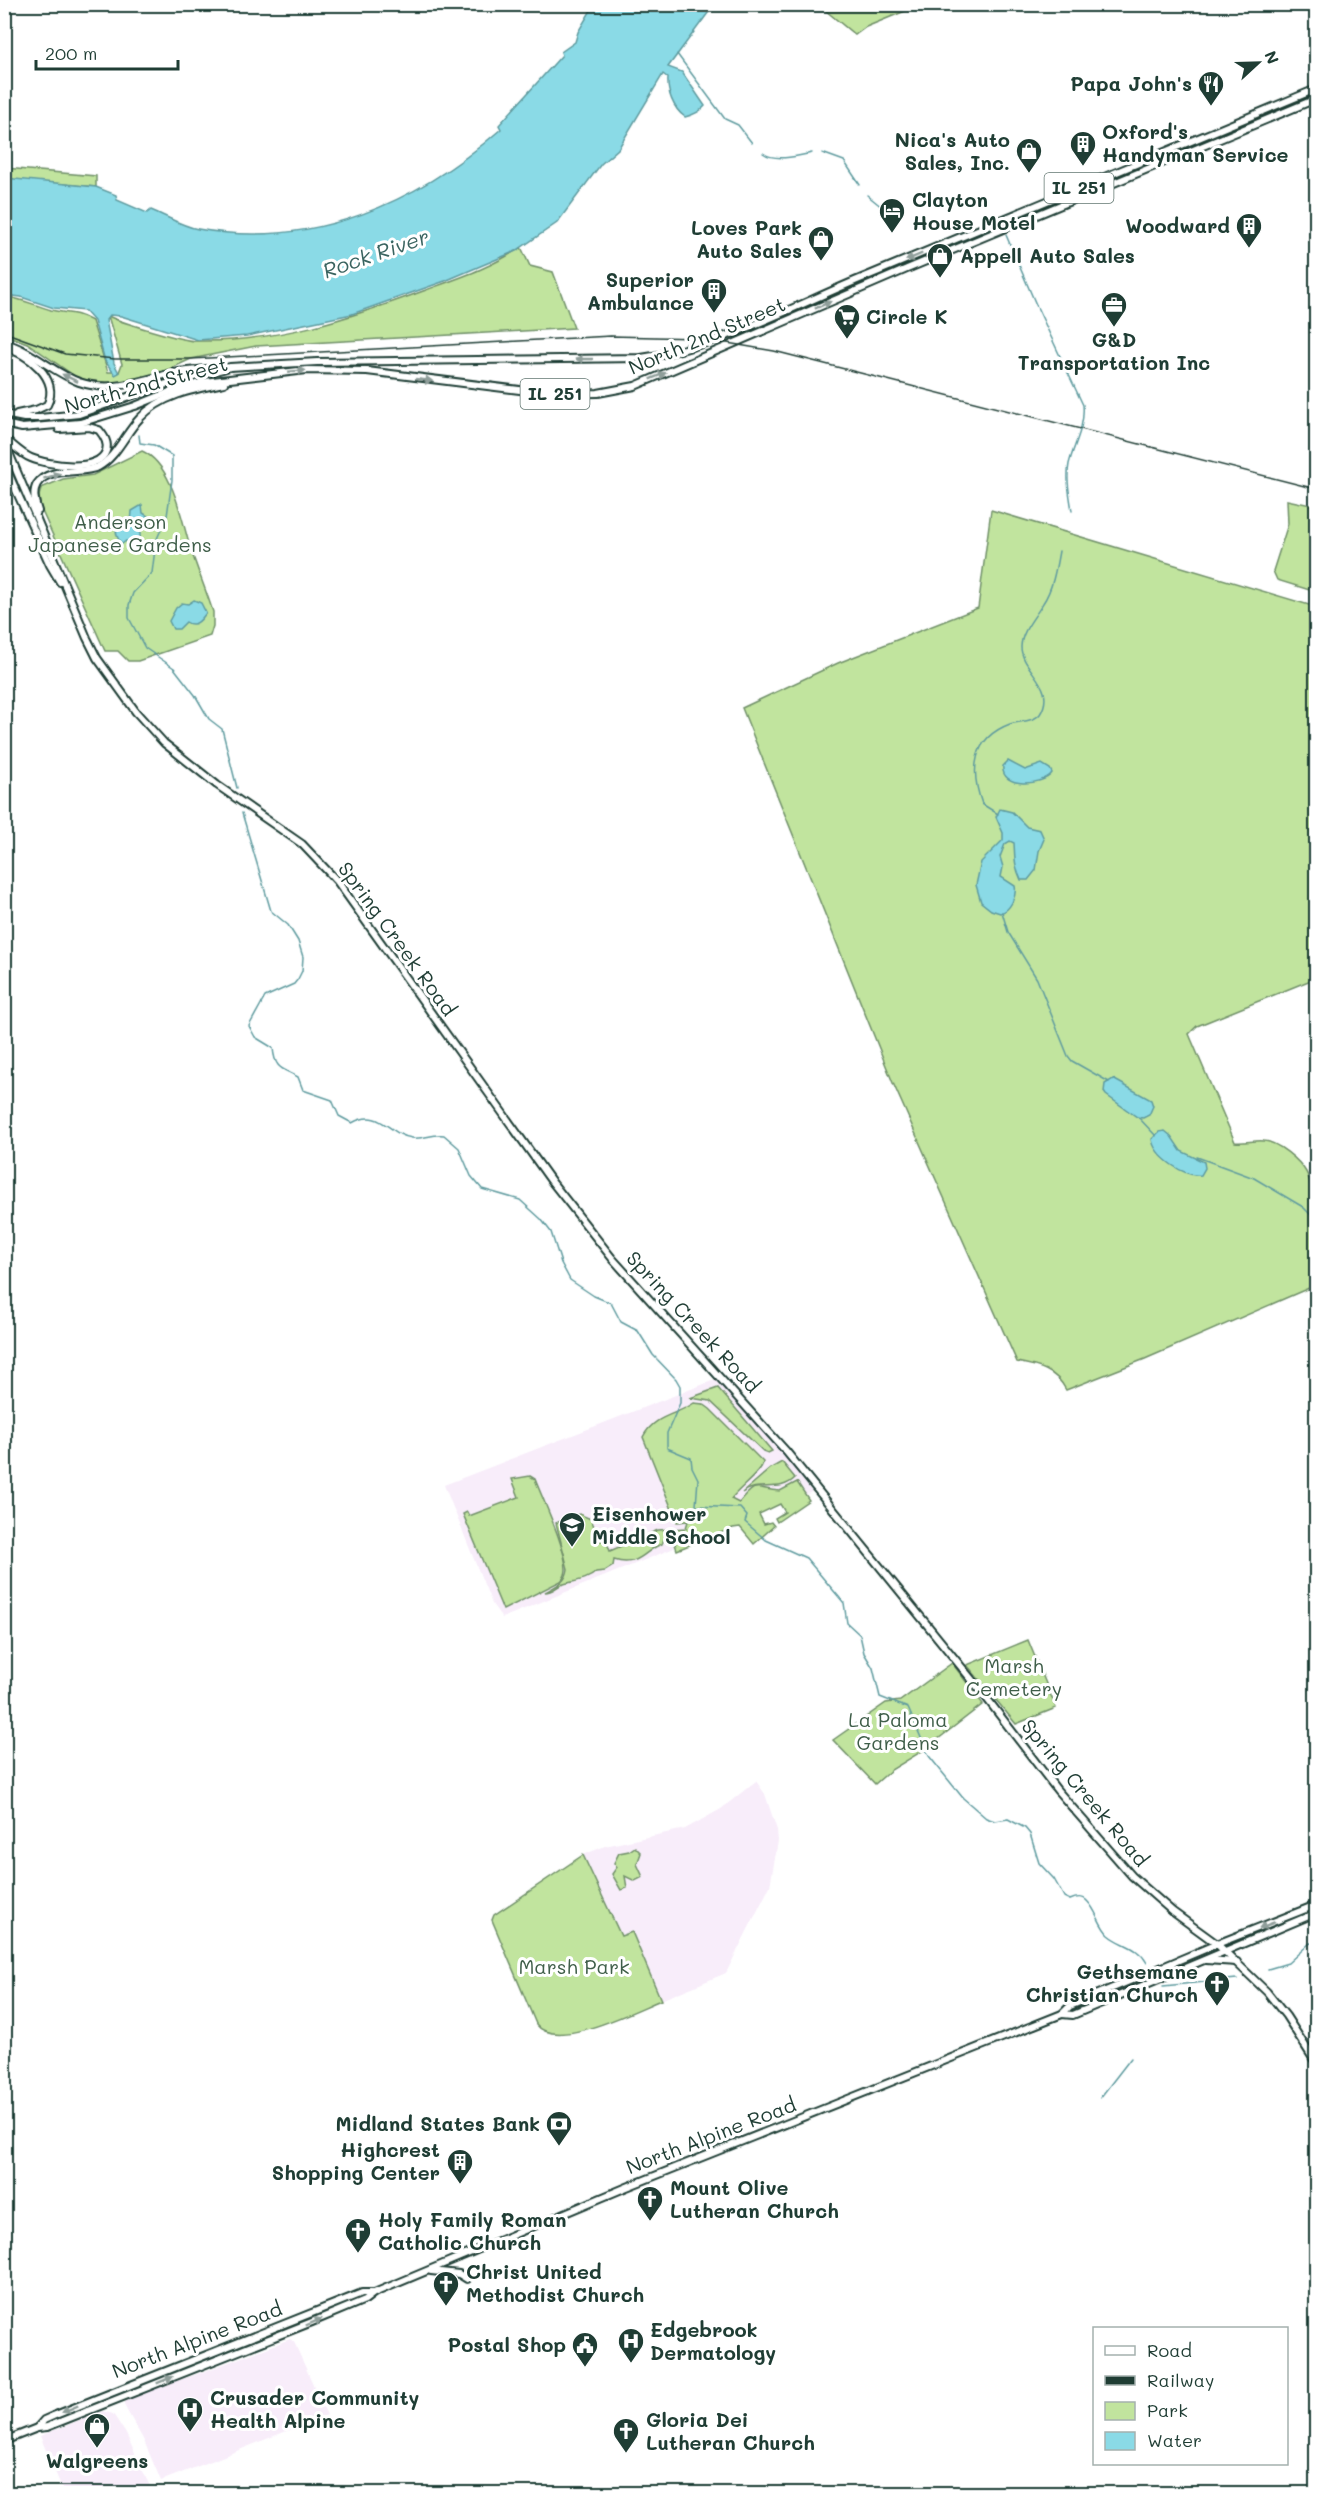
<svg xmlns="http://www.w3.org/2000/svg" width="1321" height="2498" font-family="Mali,sans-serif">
	<rect width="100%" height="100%" fill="#fff"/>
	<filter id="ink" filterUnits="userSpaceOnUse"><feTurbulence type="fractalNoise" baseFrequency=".0167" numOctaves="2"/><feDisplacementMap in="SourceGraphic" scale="12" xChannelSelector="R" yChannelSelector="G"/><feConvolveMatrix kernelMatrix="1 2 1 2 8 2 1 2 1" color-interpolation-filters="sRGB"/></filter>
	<g filter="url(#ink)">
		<g fill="#f8edfa">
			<path d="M717 1379 788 1460 812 1492 502 1618 492 1604 444 1485Z"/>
			<path d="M756 1781 765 1794 777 1830 778 1841 770 1886 726 1973 661 2000 632 1933 622 1936 583 1855 605 1846 685 1829 721 1809Z"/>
			<path d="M290 2339 294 2342 327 2415 161 2481 144 2441 125 2407V2402L134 2395 150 2389 192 2376Z"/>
			<path d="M103 2411 113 2414 126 2434 153 2493H64L40 2436Z"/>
		</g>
		<g fill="#c1e49e" stroke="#709069" stroke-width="1.5">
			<path d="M914 4 915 7 866 27 855 35 819 5Z"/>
			<path d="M5 168 96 176V187L5 179Z"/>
			<path d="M521 247 530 266 553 272 574 328 256 346 191 359 161 373 127 382 111 383 79 379 27 343 5 335 4 296C21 299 35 305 51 310 68 314 74 311 92 321L108 372H119L122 364 108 316C120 322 183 341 196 341 275 343 353 317 426 290 459 278 493 267 521 247Z"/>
			<path d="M142 451C172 464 181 517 190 547 197 569 206 590 213 612V626L210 636 138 661H128L118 651H105L41 509 39 496 41 488 63 479 93 475Z"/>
			<path d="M1287 500 1316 506V592L1277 580 1273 571 1288 524Z"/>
			<path d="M991 510 1316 607V978L1197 1026 1189 1034 1235 1142C1245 1143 1255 1140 1264 1141 1278 1142 1299 1160 1306 1172 1311 1181 1311 1190 1316 1199V1285L1145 1359 1066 1390C1056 1370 1038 1366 1017 1362L893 1083 742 708 838 663 978 608Z"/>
			<path d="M718 1388 772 1451 768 1453 763 1451 710 1401 690 1398Z"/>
			<path d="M694 1403 703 1404 710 1409 763 1462C763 1471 738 1489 731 1499L739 1503C758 1480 754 1489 780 1491L797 1482 809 1500 777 1522 775 1518 785 1512 780 1504 759 1514 764 1524 771 1522 774 1526 754 1544 740 1527 733 1528 677 1550 675 1544 678 1538 675 1539 673 1536 664 1539 662 1544C645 1549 640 1568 614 1560L613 1566 605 1571 596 1572C587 1581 573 1581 561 1585 556 1587 552 1592 545 1592 556 1586 566 1583 568 1569L556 1523 579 1514 591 1519 600 1541 606 1540 610 1551 658 1530 686 1528 688 1521 677 1522 643 1437C654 1415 677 1415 694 1403Z"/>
			<path d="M782 1462 795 1478C779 1494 759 1480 742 1493L771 1468Z"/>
			<path d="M530 1476 535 1479C543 1500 566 1548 566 1569 566 1574 564 1578 561 1581L503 1610 463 1514 467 1512 469 1516 519 1497 512 1479Z"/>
			<path d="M1028 1640 1056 1708 1016 1724 967 1665Z"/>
			<path d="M952 1663 983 1704 924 1750 891 1770 875 1784 833 1740 886 1703 900 1701Z"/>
			<path d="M635 1847 641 1853 637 1864 643 1877 635 1881 625 1876 627 1888 621 1890 612 1874 617 1867 614 1863 619 1853 629 1851Z"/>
			<path d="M583 1855 621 1936 632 1932 661 2000C635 2010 556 2052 536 2024L492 1920 494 1915Z"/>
		</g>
		<g fill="#8adae6" stroke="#5f9b9f" stroke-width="1.5">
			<path d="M594 5H714L668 67 682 72 705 106C700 112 693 115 685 117 673 109 667 91 668 78L663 74 618 149 601 164 557 223 516 251 445 281 352 314 247 336 198 340 121 316 110 315 106 320 114 363 119 373 115 375 105 361 94 321 85 311 54 308 21 297 5 295V178L96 187 116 195 117 200 147 213 151 210C166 216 182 226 198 229 312 250 417 203 501 129L499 125 562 55 561 52 575 42 578 32Z"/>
			<path d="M142 505 143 513 151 518 150 526 140 530V544L133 545 126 541 122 544C116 537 114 529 120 522L131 524 132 511Z"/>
			<path d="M194 600 201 603 206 613C201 620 195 628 186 622L179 629H173L169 621 176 608 182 603 188 604Z"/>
			<path d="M1008 761 1025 770 1042 764 1050 769 1052 773C1043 786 1000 789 1003 766Z"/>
			<path d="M1000 809 1012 812 1027 827 1040 830 1044 839 1039 851 1036 870 1028 880H1021C1014 865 1015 857 1014 843L1010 841 1005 844 1000 857 1003 867 1001 877 1015 886C1017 896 1010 911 1000 913L991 910 981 902 976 885 981 862 1003 840V833L996 817Z"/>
			<path d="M1113 1079 1151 1100 1153 1106 1149 1115 1143 1118 1137 1117 1106 1095 1104 1092 1105 1084Z"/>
			<path d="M1165 1131 1171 1136 1181 1151 1204 1162 1205 1168 1201 1175C1185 1178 1154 1156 1152 1139L1159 1132Z"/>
		</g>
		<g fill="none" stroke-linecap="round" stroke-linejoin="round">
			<g stroke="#5f9b9f" stroke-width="1.5">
				<path d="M677 54 725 119 738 125 752 143"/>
				<path d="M763 153C775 162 798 156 812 153"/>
				<path d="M822 153 844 161 860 185"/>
				<path d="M867 195 893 216"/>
				<path d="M1006 235 1037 307 1083 405C1085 427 1074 444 1069 464 1066 480 1070 496 1072 511"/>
				<path d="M139 435 140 443 154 445 172 456V480L167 516 156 541 152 573 133 593 129 605V618L145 648 174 668 195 695 209 719 222 729 237 788"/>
				<path d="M242 813 271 911 288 925 298 941 303 957 302 971 298 979 294 984 265 997 249 1026 255 1037 273 1048C275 1070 282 1068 298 1077L303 1090 332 1100 339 1116 352 1123C381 1107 388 1135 412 1138 423 1140 433 1133 444 1135L459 1148 471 1176 482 1189 520 1200 541 1219 551 1232 561 1263 570 1280 594 1296 611 1303 621 1322 638 1331 653 1355 676 1379 680 1386V1403L667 1433V1448L691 1458 692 1467 698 1479 696 1506 740 1508 747 1516 745 1522 766 1540 806 1558 844 1603 847 1623 860 1635 864 1653 873 1668 880 1697 908 1708 929 1756 963 1798 986 1818 995 1821 1008 1819 1025 1828 1030 1834 1039 1863 1054 1879 1064 1897 1070 1900C1077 1897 1083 1896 1088 1902 1097 1911 1099 1926 1109 1935 1122 1946 1138 1946 1147 1963"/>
				<path d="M998 814 982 804C970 771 972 738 1010 724 1019 721 1034 722 1040 714 1058 686 1021 670 1021 647 1021 631 1036 616 1043 603 1053 588 1056 568 1059 551"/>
				<path d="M1002 912 1008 932 1037 979 1068 1056 1072 1061 1109 1082"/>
				<path d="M1139 1118 1156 1136"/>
				<path d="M1197 1157 1254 1178 1303 1207 1316 1220"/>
				<path d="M1268 1969 1288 1963 1310 1943 1316 1944"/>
				<path d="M1163 1986 1237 1979"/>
				<path d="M1100 2098 1131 2058"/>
			</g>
			<g stroke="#1f3d34" stroke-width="10">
				<g id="major">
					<path d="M4 343C32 350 52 372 79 382 108 392 132 383 161 376 177 371 195 370 212 369"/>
					<path d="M4 348C27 352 61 379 47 405L36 410 17 414"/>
					<path d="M4 414 24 418H40L79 414 156 387 230 367 317 362 641 358C721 347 793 306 867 276 1017 215 1166 151 1316 89"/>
					<path d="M4 424 22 428 80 423 135 406 177 389 204 382 307 370 367 371 552 394 598 393 635 386 907 269 1316 99"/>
					<path d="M4 438C13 445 21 454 31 458 48 465 98 473 106 451 109 443 104 436 99 430L89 427 59 429"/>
					<path d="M4 441 87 638 97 658 136 712 164 743 217 785 302 844 337 881 552 1182 612 1258 785 1450 985 1696 1057 1790 1132 1876 1173 1912 1217 1944 1267 1992 1286 2016 1316 2063"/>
					<path d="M4 464 50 565 60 582"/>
					<path d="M38 511C35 503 32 492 37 484 49 466 80 475 98 467 116 458 126 432 140 418 161 395 194 389 224 383"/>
					<path d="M1206 1960 1237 1962"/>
					<path d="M1062 2014 1073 2015 1316 1913"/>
					<path d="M431 2271 459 2274 467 2279"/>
					<path d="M37 2428 44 2420 53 2416 362 2293H374"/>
					<path d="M4 2441 37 2428 47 2427 312 2322 365 2300 374 2293 627 2187 1062 2014 1070 2006 1217 1944 1316 1905"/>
				</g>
			</g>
			<use href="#major" stroke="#fff" stroke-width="6"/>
			<path stroke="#1f3d34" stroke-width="1.5" d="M4 332 65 354 115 359H191L611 336 698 338 774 351 1316 489"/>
		</g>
		<defs><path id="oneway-solid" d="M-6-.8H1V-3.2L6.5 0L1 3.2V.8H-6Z" transform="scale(1.5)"/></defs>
		<g fill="#8f9e9a">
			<use href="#oneway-solid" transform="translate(914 257) rotate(157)"/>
			<use href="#oneway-solid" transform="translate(823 305) rotate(-24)"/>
			<use href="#oneway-solid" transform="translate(584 359) rotate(180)"/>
			<use href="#oneway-solid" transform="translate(297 371) rotate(-5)"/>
			<use href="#oneway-solid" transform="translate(658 376) rotate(-22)"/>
			<use href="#oneway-solid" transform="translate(70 378) rotate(-154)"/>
			<use href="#oneway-solid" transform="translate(424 380) rotate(7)"/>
			<use href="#oneway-solid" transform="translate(52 476) rotate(-17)"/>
			<use href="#oneway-solid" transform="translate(1267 1925) rotate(159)"/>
			<use href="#oneway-solid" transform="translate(314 2322) rotate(-23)"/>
			<use href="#oneway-solid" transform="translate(165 2380) rotate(-22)"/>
			<use href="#oneway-solid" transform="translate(70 2409) rotate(157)"/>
		</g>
	</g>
	<defs>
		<g id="restaurant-pin" transform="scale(1.35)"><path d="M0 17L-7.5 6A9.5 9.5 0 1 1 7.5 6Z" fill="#1f3d34" stroke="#fff"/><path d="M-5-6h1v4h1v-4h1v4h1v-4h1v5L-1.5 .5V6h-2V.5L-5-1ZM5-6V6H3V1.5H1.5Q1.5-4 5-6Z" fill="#fff"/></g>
		<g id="building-pin" transform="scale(1.35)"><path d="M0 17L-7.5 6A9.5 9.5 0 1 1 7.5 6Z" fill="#1f3d34" stroke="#fff"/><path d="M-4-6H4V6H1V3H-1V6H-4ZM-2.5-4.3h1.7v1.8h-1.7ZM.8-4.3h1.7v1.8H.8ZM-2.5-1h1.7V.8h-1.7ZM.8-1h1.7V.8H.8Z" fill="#fff"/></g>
		<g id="shop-pin" transform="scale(1.35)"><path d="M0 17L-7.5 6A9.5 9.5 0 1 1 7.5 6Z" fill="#1f3d34" stroke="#fff"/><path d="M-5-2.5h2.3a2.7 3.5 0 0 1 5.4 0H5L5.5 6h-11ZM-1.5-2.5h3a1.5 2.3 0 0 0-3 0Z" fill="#fff"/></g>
		<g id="hotel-pin" transform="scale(1.35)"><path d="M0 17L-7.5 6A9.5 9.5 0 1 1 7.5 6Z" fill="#1f3d34" stroke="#fff"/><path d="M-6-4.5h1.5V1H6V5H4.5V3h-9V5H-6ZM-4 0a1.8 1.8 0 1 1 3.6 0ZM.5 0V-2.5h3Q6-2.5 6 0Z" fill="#fff"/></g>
		<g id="office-pin" transform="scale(1.35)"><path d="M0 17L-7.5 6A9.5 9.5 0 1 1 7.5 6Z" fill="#1f3d34" stroke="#fff"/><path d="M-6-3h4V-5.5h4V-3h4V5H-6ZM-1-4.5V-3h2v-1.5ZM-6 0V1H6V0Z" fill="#fff"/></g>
		<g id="supermarket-pin" transform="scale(1.35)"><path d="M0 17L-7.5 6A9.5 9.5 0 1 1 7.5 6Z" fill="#1f3d34" stroke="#fff"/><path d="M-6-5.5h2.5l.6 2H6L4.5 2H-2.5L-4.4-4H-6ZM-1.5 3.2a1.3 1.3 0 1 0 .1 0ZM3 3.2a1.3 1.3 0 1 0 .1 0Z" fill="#fff"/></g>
		<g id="school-pin" transform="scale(1.35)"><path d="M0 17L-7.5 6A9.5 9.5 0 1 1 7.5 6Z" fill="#1f3d34" stroke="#fff"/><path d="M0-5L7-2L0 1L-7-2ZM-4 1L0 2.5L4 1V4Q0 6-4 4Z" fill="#fff"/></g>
		<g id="church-pin" transform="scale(1.35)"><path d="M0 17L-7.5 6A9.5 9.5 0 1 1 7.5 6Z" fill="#1f3d34" stroke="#fff"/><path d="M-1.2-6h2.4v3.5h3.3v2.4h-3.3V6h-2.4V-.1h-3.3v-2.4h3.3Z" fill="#fff"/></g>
		<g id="bank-pin" transform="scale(1.35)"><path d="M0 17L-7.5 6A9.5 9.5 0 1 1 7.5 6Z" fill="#1f3d34" stroke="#fff"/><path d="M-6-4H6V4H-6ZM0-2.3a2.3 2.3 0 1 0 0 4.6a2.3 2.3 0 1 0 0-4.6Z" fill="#fff"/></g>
		<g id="hospital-pin" transform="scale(1.35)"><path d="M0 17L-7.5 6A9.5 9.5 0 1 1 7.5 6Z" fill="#1f3d34" stroke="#fff"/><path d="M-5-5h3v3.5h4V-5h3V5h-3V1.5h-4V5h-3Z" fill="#fff"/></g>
		<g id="civic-pin" transform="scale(1.35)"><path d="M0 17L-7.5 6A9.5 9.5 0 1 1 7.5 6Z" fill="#1f3d34" stroke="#fff"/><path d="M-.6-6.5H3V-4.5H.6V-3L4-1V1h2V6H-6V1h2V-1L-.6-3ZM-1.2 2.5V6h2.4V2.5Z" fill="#fff"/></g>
	</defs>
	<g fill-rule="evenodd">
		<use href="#restaurant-pin" x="1211" y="84"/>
		<use href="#building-pin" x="1083" y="144"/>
		<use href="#shop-pin" x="1029" y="151"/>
		<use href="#hotel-pin" x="892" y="211"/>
		<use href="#building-pin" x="1249" y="226"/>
		<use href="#shop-pin" x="821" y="239"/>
		<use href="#shop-pin" x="940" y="256"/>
		<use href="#building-pin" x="714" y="291"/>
		<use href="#office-pin" x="1114" y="305"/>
		<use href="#supermarket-pin" x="847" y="317"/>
		<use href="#school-pin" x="572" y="1525"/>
		<use href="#church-pin" x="1217" y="1984"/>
		<use href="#bank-pin" x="559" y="2124"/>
		<use href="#building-pin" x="460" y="2162"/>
		<use href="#church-pin" x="650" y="2199"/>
		<use href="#church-pin" x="358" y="2231"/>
		<use href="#church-pin" x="446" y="2284"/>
		<use href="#hospital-pin" x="631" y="2341"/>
		<use href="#civic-pin" x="585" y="2345"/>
		<use href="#hospital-pin" x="190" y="2410"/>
		<use href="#shop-pin" x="97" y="2426"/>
		<use href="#church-pin" x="626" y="2431"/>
	</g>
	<g text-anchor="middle" stroke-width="6" stroke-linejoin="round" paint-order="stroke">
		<g fill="#fff" stroke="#627771" stroke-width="1.5">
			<rect x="1044.5" y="173" width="69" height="30" rx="4.5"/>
			<rect x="520.5" y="379" width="69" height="30" rx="4.5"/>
		</g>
		<g font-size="18" font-weight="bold" fill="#1f3d34">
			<text x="1079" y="194">IL 251</text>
			<text x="555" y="400">IL 251</text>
		</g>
		<g font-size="20" font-weight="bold" fill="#1f3d34" stroke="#fff" text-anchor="start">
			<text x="1192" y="91" text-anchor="end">Papa John's</text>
			<text x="1102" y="139">Oxford's<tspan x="1102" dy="23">Handyman Service</tspan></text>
			<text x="1010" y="147" text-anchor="end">Nica's Auto<tspan x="1010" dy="23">Sales, Inc.</tspan></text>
			<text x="912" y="207">Clayton<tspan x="912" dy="23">House Motel</tspan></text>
			<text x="1230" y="233" text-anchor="end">Woodward</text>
			<text x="802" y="235" text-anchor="end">Loves Park<tspan x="802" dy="23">Auto Sales</tspan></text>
			<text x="960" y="263">Appell Auto Sales</text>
			<text x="694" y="287" text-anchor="end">Superior<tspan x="694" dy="23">Ambulance</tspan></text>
			<text x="866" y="324">Circle K</text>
			<text x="1114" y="347" text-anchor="middle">G&amp;D<tspan x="1114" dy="23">Transportation Inc</tspan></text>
			<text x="592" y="1521">Eisenhower<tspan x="592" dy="23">Middle School</tspan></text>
			<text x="1198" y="1979" text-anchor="end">Gethsemane<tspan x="1198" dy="23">Christian Church</tspan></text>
			<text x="540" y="2131" text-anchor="end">Midland States Bank</text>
			<text x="440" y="2157" text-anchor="end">Highcrest<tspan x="440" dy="23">Shopping Center</tspan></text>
			<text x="670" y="2195">Mount Olive<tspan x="670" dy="23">Lutheran Church</tspan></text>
			<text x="378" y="2227">Holy Family Roman<tspan x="378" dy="23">Catholic Church</tspan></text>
			<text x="466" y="2279">Christ United<tspan x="466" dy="23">Methodist Church</tspan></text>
			<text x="650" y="2337">Edgebrook<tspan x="650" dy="23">Dermatology</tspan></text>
			<text x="566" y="2352" text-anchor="end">Postal Shop</text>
			<text x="210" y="2405">Crusader Community<tspan x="210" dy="23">Health Alpine</tspan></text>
			<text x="646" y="2427">Gloria Dei<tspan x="646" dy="23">Lutheran Church</tspan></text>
			<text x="97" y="2468" text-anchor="middle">Walgreens</text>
		</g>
		<g font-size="20" fill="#1f3d34" stroke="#fff">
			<text transform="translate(707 336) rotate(-23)" y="7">North 2nd Street</text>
			<text transform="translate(146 385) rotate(-15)" y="7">North 2nd Street</text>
			<text transform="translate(397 939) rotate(54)" y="7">Spring Creek Road</text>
			<text transform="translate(693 1322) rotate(47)" y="7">Spring Creek Road</text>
			<text transform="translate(1085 1793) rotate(50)" y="7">Spring Creek Road</text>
			<text transform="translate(711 2136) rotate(-21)" y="7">North Alpine Road</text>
			<text transform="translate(197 2340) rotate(-21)" y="7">North Alpine Road</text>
		</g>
		<g font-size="20" fill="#3f5e49" stroke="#fff">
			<text x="120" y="529">Anderson<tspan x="120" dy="23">Japanese Gardens</tspan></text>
			<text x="1014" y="1673">Marsh<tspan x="1014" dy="23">Cemetery</tspan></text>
			<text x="898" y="1727">La Paloma<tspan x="898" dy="23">Gardens</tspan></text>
			<text x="574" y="1974">Marsh Park</text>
		</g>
		<g font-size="21" font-style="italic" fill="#3a6460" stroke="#fff">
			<text transform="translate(376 254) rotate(-19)" y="7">Rock River</text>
		</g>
	</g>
	<rect width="1321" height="2498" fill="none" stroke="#fff" stroke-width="24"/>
	<rect x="12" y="12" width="1297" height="2474" fill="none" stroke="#1f3d34" stroke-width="2" filter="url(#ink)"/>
	<rect x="1093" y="2327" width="195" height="138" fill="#ffffff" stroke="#a5b1ae" stroke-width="1.5"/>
	<rect x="1105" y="2346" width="30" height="9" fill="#ffffff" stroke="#a5b1ae" stroke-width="1.5"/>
	<text x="1147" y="2357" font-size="18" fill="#1f3d34">Road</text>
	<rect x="1105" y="2376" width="30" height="9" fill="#1f3d34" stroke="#a5b1ae" stroke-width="1.5"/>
	<text x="1147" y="2387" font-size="18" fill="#1f3d34">Railway</text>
	<rect x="1105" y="2402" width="30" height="18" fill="#c1e49e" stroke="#a5b1ae" stroke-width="1.5"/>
	<text x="1147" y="2417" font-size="18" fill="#1f3d34">Park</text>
	<rect x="1105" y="2432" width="30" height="18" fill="#8adae6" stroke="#a5b1ae" stroke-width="1.5"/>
	<text x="1147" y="2447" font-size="18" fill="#1f3d34">Water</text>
	<g transform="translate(1258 63) rotate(68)" stroke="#ffffff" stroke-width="4.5" paint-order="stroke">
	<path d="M0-4.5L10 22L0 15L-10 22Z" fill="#1f3d34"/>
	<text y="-9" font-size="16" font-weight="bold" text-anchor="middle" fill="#1f3d34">N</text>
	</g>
	<path d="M36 60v9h142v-9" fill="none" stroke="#1f3d34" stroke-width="3"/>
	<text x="45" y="60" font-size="18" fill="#1f3d34" stroke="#ffffff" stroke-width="4.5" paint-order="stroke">200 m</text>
</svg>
